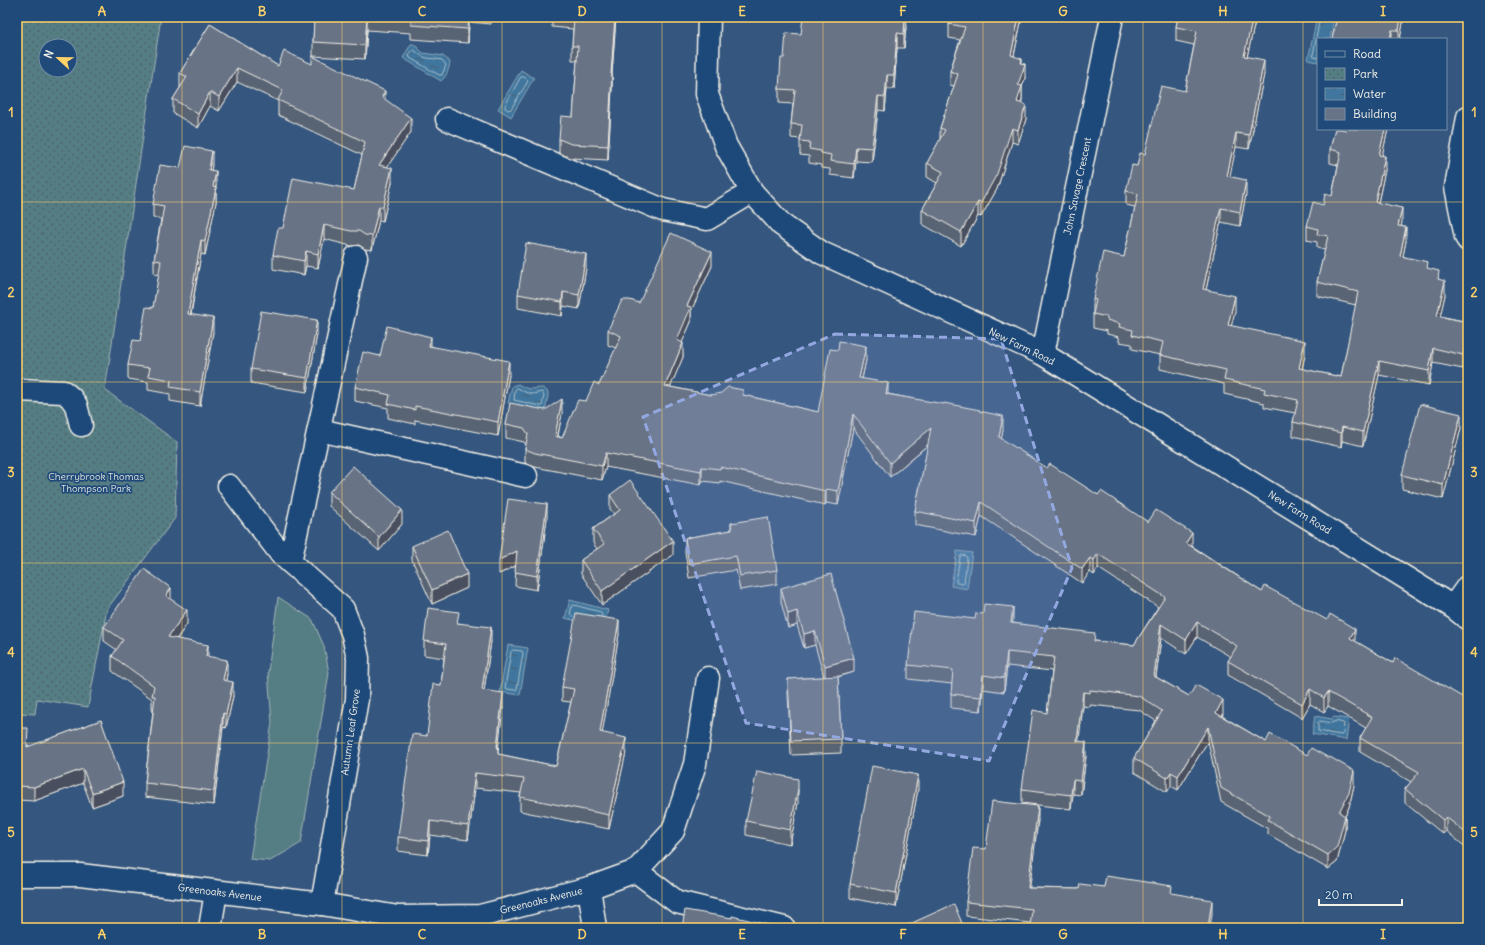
<svg xmlns="http://www.w3.org/2000/svg" width="1485" height="945" font-family="Delius,sans-serif">
	<defs>
		<pattern id="park-dots" width="8" height="8" patternUnits="userSpaceOnUse"><rect width="8" height="8" fill="#547d84"/><path d="M2 2h.1M6 6h.1" fill="none" stroke="#4f6568" stroke-width="1.8" stroke-linecap="round"/></pattern>
		<pattern id="water-ripples" width="26" height="14" patternUnits="userSpaceOnUse"><rect width="26" height="14" fill="#41769e"/><path d="M2 4q2-2 4 0t4 0M15 11q2-2 4 0t4 0" fill="none" stroke="#455f72"/></pattern>
	</defs>
	<rect width="100%" height="100%" fill="#35567e"/>
	<filter id="ink" filterUnits="userSpaceOnUse"><feTurbulence type="fractalNoise" baseFrequency=".025" numOctaves="2"/><feDisplacementMap in="SourceGraphic" scale="8" xChannelSelector="R" yChannelSelector="G"/><feConvolveMatrix kernelMatrix="1 2 1 2 8 2 1 2 1" color-interpolation-filters="sRGB"/></filter>
	<g filter="url(#ink)">
		<path fill="#547d84" stroke="#a4b7b6" d="M278 597 312 619 324 646 329 673 301 843 270 861 250 859 272 723 268 672Z"/>
		<path fill="url(#park-dots)" stroke="#a4b7b6" fill-rule="evenodd" d="M17 17H161L105 390 177 442 175 518 107 609 88 707 37 699 35 714 17 713ZM46 46H70V70H46Z"/>
		<g fill="url(#water-ripples)" stroke="#89a7bc">
			<path d="M1317 17 1334 18 1330 39H1318V62L1308 60Z"/>
			<path d="M411 44H414L423 53 443 56 450 62C449 69 447 76 441 81L403 58Z"/>
			<path d="M521 70 534 78 511 117 498 109Z"/>
			<path d="M518 384C532 392 529 388 543 388L548 392V396L545 412 508 403 512 386Z"/>
			<path d="M957 551 972 553 967 589 951 586Z"/>
			<path d="M570 600 608 610 603 628 565 618Z"/>
			<path d="M508 645 528 648 520 695 500 692Z"/>
			<path d="M1315 716 1332 719 1333 717 1349 719 1346 740 1312 734Z"/>
		</g>
		<g fill="none" stroke-linecap="round" stroke-linejoin="round">
			<g stroke="#acc0ca" stroke-width="1">
				<path d="M414 50C427 61 427 57 442 60L446 65 442 75H439L410 58 409 55Z"/>
				<path d="M1318 58 1314 57 1313 55 1320 17"/>
				<path d="M521 77H524L527 79 528 81 511 109 508 110 505 108V106Z"/>
				<path d="M518 388 525 392 532 394 542 392 544 396 542 406H540L514 400 515 390Z"/>
				<path d="M962 555 966 556 967 558 964 583 962 584 957 583 956 581 960 557Z"/>
				<path d="M574 617 570 614 572 606 574 605 601 612 602 616"/>
				<path d="M513 650 522 651 523 653 517 689 515 690 507 689 505 687 511 652Z"/>
				<path d="M1320 721 1331 723 1336 721 1343 723 1344 724 1343 734 1341 735 1318 731V723Z"/>
			</g>
			<g stroke="#f4f1e8" stroke-width="25">
				<g id="minor">
					<path d="M709 17 707 94 726 146 752 192 782 225 822 253 1043 354 1453 607 1468 619"/>
					<path d="M1468 117 1456 187 1466 237 1468 240"/>
					<path d="M447 119 663 210 707 219 752 192"/>
					<path d="M1043 354 1112 17"/>
					<path d="M17 390 64 392 71 398 76 405 81 425"/>
					<path d="M319 430 526 476"/>
					<path d="M229 486 281 554 343 609 353 635 358 658 357 699 322 904"/>
					<path d="M290 562 356 257"/>
					<path d="M1453 607 1468 586"/>
					<path d="M636 871 677 902 784 928"/>
					<path d="M17 875H80L322 904 398 917 480 916 589 888 636 871 673 831 695 764 708 678"/>
					<path d="M589 888 595 928"/>
					<path d="M210 928 216 892"/>
				</g>
			</g>
			<use href="#minor" stroke="#1f4a7a" stroke-width="22"/>
		</g>
		<g fill="#596373" stroke="#f4f1e8">
			<path d="M255 17H265L264 20Z"/>
			<path d="M307 17H491V24L469 22 468 43 411 39V33L367 30 365 59 313 56V42L314 19Z"/>
			<path d="M552 17H616L612 74V88L608 160 571 158 559 153V139L573 117 577 60H572V46L573 29 552 27Z"/>
			<path d="M907 17 904 48H897L894 89H887L885 111 878 110 872 162 856 161 854 178 830 175V169L821 168V165L809 163V156L800 155V139L791 138V124L793 104 779 103V89L784 58 801 34Z"/>
			<path d="M1022 17 1014 56 1022 63 1025 78 1022 87V100L1021 103 1026 119 1018 144 1012 142 997 189 981 217 978 216 961 246 922 224V210L937 183 927 177V163L940 140V128L954 86 950 85V71L960 40 949 38V24Z"/>
			<path d="M1178 17H1256L1247 57 1264 74 1249 149 1236 147 1229 177 1246 194 1240 226 1221 222 1220 225 1206 290 1235 311 1231 326 1305 355 1302 369 1341 377 1356 305 1317 296V282L1325 250 1317 248V242L1307 240V226L1323 205 1332 196 1338 165 1330 163V149L1346 130 1388 129 1382 155 1385 170 1378 203 1402 222 1401 226 1406 241 1403 256 1428 269 1439 279 1445 295 1440 316 1468 322V344L1463 369 1433 363 1429 385 1379 375 1363 446 1342 441 1341 447 1293 436V422L1295 413 1264 407V403L1224 394V384L1160 369V355L1132 349V344L1119 342V337L1107 334V331L1093 328V299L1124 257 1135 207 1126 205V191L1137 166 1185 91 1194 45 1176 41V27Z"/>
			<path d="M1337 17H1404L1400 39H1332Z"/>
			<path d="M210 24 278 66 385 99 411 132 387 167 392 182 383 221 379 220 372 250 365 249 359 245 351 246 324 239 318 268 306 266 304 275 273 269V255L283 228 354 190 362 155 278 115V101L237 82 219 111 210 106 198 128 173 113V99L180 88V73Z"/>
			<path d="M212 165 211 170 216 185V202L205 255 201 254 191 315 213 332 200 406 170 401V394L148 390V382L128 379V365L140 341 153 308 159 275 154 274V260L161 219 153 218V204L180 168Z"/>
			<path d="M712 266 691 311V322L682 342 683 357 670 387 711 395H743L818 412 866 360 862 379 888 394 980 412 1003 430 1001 439 1047 468 1098 495 1192 546 1262 592 1355 641 1393 663 1468 701V849L1446 831 1443 834 1405 803V789L1411 782 1360 752V738L1366 728 1328 706 1324 712 1310 704 1302 718 1228 675V661L1231 657 1197 637 1186 654 1161 638 1156 677 1189 696 1223 714 1222 716 1266 742 1354 785 1349 807 1345 816V830L1337 862 1328 869 1268 834V829L1221 802 1208 741 1178 790 1171 786 1167 792 1134 772V758L1156 721 1139 710 1090 705V707L1083 706 1078 742 1086 756 1081 795 1073 794 1071 809 1022 803V789L1047 713 1052 671 1007 666 1004 692 983 689 981 711 951 708V694L952 684 908 679V665L975 619 1013 623 1095 641 1134 645 1158 607 1098 568 1094 575 1090 572 1082 583 981 516 976 537 915 525V511L928 445 890 477 853 428 838 505 826 503 825 505 720 481V483L702 481 701 485 606 467 602 480 535 467 525 463V449L526 445 524 442 506 438V424L545 410 562 413 558 436 562 438 586 401 599 385 616 348 608 345V330L639 303Z"/>
			<path d="M586 268 579 309 563 306 562 316 518 308V294Z"/>
			<path d="M317 334 307 392 251 383V369Z"/>
			<path d="M431 346 509 375 498 436 415 420V424L388 418V408L355 401V387L380 356Z"/>
			<path d="M1461 428 1443 499 1402 489V475Z"/>
			<path d="M329 492 402 524 379 551 329 506Z"/>
			<path d="M610 495 673 555 602 605 581 574V560L597 549 593 543V529L614 514 610 509Z"/>
			<path d="M547 518 537 590 515 586 516 566 499 574Z"/>
			<path d="M731 523 777 570V584L740 590 736 570 689 578 685 552V538L731 530Z"/>
			<path d="M412 546 467 588 432 604 412 560Z"/>
			<path d="M781 588 854 672 838 677 841 739V753L791 755 788 693V679L824 677 815 645 804 648 797 625 788 628 781 602Z"/>
			<path d="M171 599 187 624 177 639 208 656 227 674 226 680 233 696 226 728 223 727 214 805 145 797V783L153 710H152V699L112 671V656L117 650 104 641V627Z"/>
			<path d="M459 623 491 641 484 691 503 707 498 747V754L556 766 571 702 562 701V687L619 634 602 733 626 752 609 829 520 811V797L521 793 475 788 468 840 430 835 428 855 398 851V837L441 685 444 658 424 655V641Z"/>
			<path d="M101 720 123 796 92 807 83 783 34 801 17 800V728L28 747Z"/>
			<path d="M918 789 896 907 850 898V884Z"/>
			<path d="M798 803 790 844 746 835V821Z"/>
			<path d="M1038 820 1029 888 1079 889 1104 887 1172 893 1212 914 1030 923 966 916V902L986 849Z"/>
		</g>
		<g fill="#48505e" stroke="#f4f1e8">
			<path d="M367 17V30L365 59V45Z"/>
			<path d="M469 17V22L468 43V29Z"/>
			<path d="M615 17H616L611 88V74Z"/>
			<path d="M905 17H907L904 48V34Z"/>
			<path d="M1019 17H1022L1011 69V55Z"/>
			<path d="M1253 17H1256L1244 70V56Z"/>
			<path d="M1401 17H1404L1400 39H1399V30Z"/>
			<path d="M1392 30V39H1390Z"/>
			<path d="M897 33V48L894 89V75Z"/>
			<path d="M1022 59V73L1025 64V78L1022 87V100L1017 116 1018 85Z"/>
			<path d="M1264 60V74L1249 149V135Z"/>
			<path d="M237 68V82L219 111V97Z"/>
			<path d="M612 74V88L608 160V146Z"/>
			<path d="M887 75V89L885 111V97Z"/>
			<path d="M385 91V105L382 97Z"/>
			<path d="M210 92V106L198 128V114Z"/>
			<path d="M878 96V110L872 162V148Z"/>
			<path d="M1026 105V119L1018 144V130Z"/>
			<path d="M411 118V132L379 179V165Z"/>
			<path d="M1012 128V142L997 189 981 217V203Z"/>
			<path d="M1385 129H1388L1379 169V155Z"/>
			<path d="M1236 133V147L1227 190V176Z"/>
			<path d="M856 147V161L854 178V164Z"/>
			<path d="M212 151V165L209 184V170Z"/>
			<path d="M1385 156V170L1375 216V202Z"/>
			<path d="M392 168V182L383 221V207Z"/>
			<path d="M216 171V185L213 201V187Z"/>
			<path d="M1246 180V194L1240 226V212Z"/>
			<path d="M216 188V202L205 255V241Z"/>
			<path d="M978 202V216L961 246V232Z"/>
			<path d="M379 206V220L372 250V236Z"/>
			<path d="M1221 208V222L1220 225 1203 303V289L1220 211Z"/>
			<path d="M1402 208V222L1398 240V226Z"/>
			<path d="M324 225V239L318 268V254Z"/>
			<path d="M1406 227V241L1400 270V256Z"/>
			<path d="M201 240V254L188 328V314Z"/>
			<path d="M306 251V266L304 275V261Z"/>
			<path d="M712 252V266L691 311V322L677 354V340L687 306Z"/>
			<path d="M586 254V268L579 309V295Z"/>
			<path d="M1445 281V295L1437 330V316Z"/>
			<path d="M563 292V306L562 316V302Z"/>
			<path d="M1235 296V311L1228 339V325Z"/>
			<path d="M213 318V332L200 406V392Z"/>
			<path d="M317 320V334L307 392V378Z"/>
			<path d="M1468 330V344L1463 369V355Z"/>
			<path d="M431 337V351L429 346Z"/>
			<path d="M1305 341V355L1299 382V368Z"/>
			<path d="M683 343V357L665 400V386Z"/>
			<path d="M866 346V360L859 392V378Z"/>
			<path d="M1433 348V363L1429 385V371Z"/>
			<path d="M509 361V375L498 436V422Z"/>
			<path d="M1379 361V375L1363 446V432Z"/>
			<path d="M888 383V398L886 394Z"/>
			<path d="M562 399V413L555 450V436Z"/>
			<path d="M853 414V428L838 505V491Z"/>
			<path d="M1461 414V428L1443 499V485Z"/>
			<path d="M1003 416V430L999 451V437Z"/>
			<path d="M1342 427V441L1341 447V433Z"/>
			<path d="M931 428V442L890 477V463Z"/>
			<path d="M606 453V467L602 480V466Z"/>
			<path d="M702 467V481L701 485V471Z"/>
			<path d="M826 489V503L825 505V491Z"/>
			<path d="M981 502V516L976 537V523Z"/>
			<path d="M547 504V518L537 590V576Z"/>
			<path d="M402 510V524L379 551V537Z"/>
			<path d="M1192 533V547L1186 543Z"/>
			<path d="M673 541V555L602 605V591Z"/>
			<path d="M517 551V565L499 574V560Z"/>
			<path d="M1098 554V568L1094 575V560Z"/>
			<path d="M1090 558V572L1082 583V569Z"/>
			<path d="M467 574V588L432 604V590Z"/>
			<path d="M171 588V602L166 596Z"/>
			<path d="M1013 607V621L1011 637V623Z"/>
			<path d="M187 610V624L168 651V637Z"/>
			<path d="M797 611V625L788 628V614Z"/>
			<path d="M619 620V634L600 746V732Z"/>
			<path d="M1197 622V637L1186 654V640Z"/>
			<path d="M1161 624V638L1154 690V676Z"/>
			<path d="M491 627V641L482 705V690Z"/>
			<path d="M1355 629V643L1350 638Z"/>
			<path d="M815 631V645L804 648V634Z"/>
			<path d="M208 645V659L206 656Z"/>
			<path d="M1007 652V666L1004 692V678Z"/>
			<path d="M854 658V672L825 680V666Z"/>
			<path d="M227 660V674L223 694V680Z"/>
			<path d="M983 675V689L981 711V697Z"/>
			<path d="M233 682V696L226 728V714Z"/>
			<path d="M1310 689V704L1302 718V704Z"/>
			<path d="M1083 692V706L1077 755V741Z"/>
			<path d="M1328 692V706L1324 712V698Z"/>
			<path d="M503 693V707L497 761V747Z"/>
			<path d="M1223 700V714L1216 727V713Z"/>
			<path d="M223 713V727L214 805V791Z"/>
			<path d="M1208 727V741L1178 790V776Z"/>
			<path d="M626 738V752L609 829V815Z"/>
			<path d="M1086 742V756L1081 795V781Z"/>
			<path d="M83 769V783L34 801V787Z"/>
			<path d="M1354 771V785L1349 807 1339 827V812Z"/>
			<path d="M1171 772V786L1167 792V778Z"/>
			<path d="M475 773V788L468 840V826Z"/>
			<path d="M918 775V789L896 907V893Z"/>
			<path d="M1073 780V794L1071 809V795Z"/>
			<path d="M123 782V796L92 807V793Z"/>
			<path d="M798 789V803L790 844V830Z"/>
			<path d="M1038 806V820L1028 902V888Z"/>
			<path d="M1345 816V830L1337 862 1328 869V855Z"/>
			<path d="M1446 817V831L1443 834V820Z"/>
			<path d="M430 821V835L428 855V841Z"/>
			<path d="M1212 900V914L1210 928H1208Z"/>
		</g>
		<g fill="#677386" stroke="#f4f1e8">
			<path d="M314 17H367L365 45 313 42Z"/>
			<path d="M385 17H469L468 29 411 25 412 19Z"/>
			<path d="M574 17H615L611 74H612L608 146 571 144 559 139 561 116 573 117 578 46H572Z"/>
			<path d="M803 17H905L904 34 897 33 894 75H887L885 97 878 96 872 148 856 147 854 164 830 161 831 155 821 153V151L809 149 810 142 800 141 802 125 791 124 795 90 779 89 781 58H784L786 33 801 34Z"/>
			<path d="M950 17H1019L1011 55 1022 59 1021 63 1025 64 1018 85 1022 86 1017 102 1026 105 1018 130 1012 128 997 174 981 203 978 202 961 232 922 210 943 172 927 163 945 130 940 128 958 74 950 71 965 27 949 24Z"/>
			<path d="M1178 17H1253L1244 56 1264 60 1249 135 1236 133 1227 176 1246 180 1240 212 1221 208 1220 211 1203 289 1235 296 1228 325 1305 341 1299 368 1341 377 1358 292 1317 282 1328 236 1317 234 1318 229 1307 226 1313 202 1323 205 1325 194 1332 196 1341 152 1330 149 1335 129H1340L1346 130 1347 129H1385L1379 155 1385 156 1375 202 1402 208 1398 226 1406 227 1400 256 1428 262 1427 268 1439 271 1438 279 1445 281 1437 316 1468 322V330L1463 355 1433 348 1429 371 1379 361 1363 432 1342 427 1341 433 1293 422 1298 400 1264 393 1265 389 1224 380 1226 370 1160 355 1163 342 1132 335 1133 330 1119 327 1120 324 1107 320V317L1093 314 1096 300 1093 299 1103 252 1124 257 1138 194 1126 191 1132 165 1137 166 1140 153 1145 154 1161 86 1185 91 1197 31 1176 27Z"/>
			<path d="M1337 17H1401L1399 30H1392L1390 39H1332Z"/>
			<path d="M210 24 278 66 284 51 312 64V56L385 91 382 97 411 118 379 165 392 168 383 207 379 206 372 236 365 235 359 231H351L324 225 318 254 306 251 304 261 273 255 278 228H283L293 178 354 190 365 142 278 100 283 90 237 68 219 97 210 92 198 114 173 99 187 77 180 73Z"/>
			<path d="M185 146 212 151 209 170 216 171 213 187 216 188 205 241 201 240 188 314 213 318 200 392 170 387 171 380 148 376 150 368 128 365 133 340 140 341 146 307 153 308 161 261 154 260 164 206 153 204 160 165 180 168Z"/>
			<path d="M671 233 712 252 687 306 691 307 677 340 683 343 665 386 711 395 721 393 728 387 743 390V395L818 412 830 349 838 350 839 341 866 346 859 378 888 383 886 394 944 404V403L980 410 979 411 1003 416 999 437 1047 468 1050 464 1098 495 1101 491 1148 522 1156 510 1192 533 1186 543 1262 592 1265 586 1327 620 1330 614 1355 629 1350 638 1393 663 1395 658 1464 698 1468 701V835L1446 817 1443 820 1405 789 1419 772 1360 738 1372 717 1328 692 1324 698 1310 689 1302 704 1228 661 1237 646 1197 622 1186 640 1161 624 1154 676 1189 696 1196 685 1223 700 1216 713 1266 742 1270 734 1307 755 1311 748 1329 758 1330 757 1354 771 1349 793 1339 812 1345 816 1337 847 1328 855 1268 820 1270 816 1221 788 1208 727 1178 776 1171 772 1167 778 1134 758 1162 711 1139 696 1090 690V693L1083 692 1077 741 1086 742 1081 781 1073 780 1071 795 1022 789 1033 710 1047 713 1054 657 1007 652 1004 678 983 675 981 697 951 694 953 670 908 665 914 612 975 619 976 613 983 614 984 604 1013 607 1011 623 1095 633 1094 641 1134 645 1165 597 1098 554 1094 560 1090 558 1082 569 981 502 976 523 915 511 931 428 890 463 853 414 838 491 826 489 825 491 720 467V469L702 467 701 471 606 453 602 466 535 453 525 449 528 434 524 428 506 424 510 403 545 410 562 399 555 436 562 438 578 400 586 401 594 382 599 385 621 336 608 330 622 300H630L639 303Z"/>
			<path d="M526 243 586 254 579 295 563 292 562 302 518 294Z"/>
			<path d="M261 311 317 320 307 378 251 369Z"/>
			<path d="M387 326 431 337 429 346 509 361 498 422 415 406V410L388 404 390 395 355 387 363 352 380 356Z"/>
			<path d="M1420 404 1461 414 1443 485 1402 475Z"/>
			<path d="M353 466 402 510 379 537 329 492Z"/>
			<path d="M630 480 673 541 602 591 581 560 604 544 593 529 620 510 610 495Z"/>
			<path d="M508 499 547 504 537 576 515 572 517 551 499 560Z"/>
			<path d="M768 517 777 570 740 576 736 556 689 564 685 538 732 530 731 523Z"/>
			<path d="M448 530 467 574 432 590 412 546Z"/>
			<path d="M144 569 171 588 166 596 187 610 168 637 208 645 206 656 227 660 223 680 233 682 226 714 223 713 214 791 145 783 155 696H152L154 686 112 656 123 640 104 627Z"/>
			<path d="M831 574 854 658 825 666 815 631 804 634 797 611 788 614 781 588Z"/>
			<path d="M428 608 459 612 457 623 491 627 482 690 503 693 497 747H498V754L556 766 574 689 562 687 576 613 619 620 600 732 626 738 609 815 520 797 524 779 475 773 468 826 430 821 428 841 398 837 412 734 427 736 433 684 441 685 446 644 424 641Z"/>
			<path d="M838 676 841 739 791 741 788 679Z"/>
			<path d="M101 720 123 782 92 793 83 769 34 787 17 786V728H28L27 747Z"/>
			<path d="M872 766 918 775 896 893 850 884Z"/>
			<path d="M757 771 798 779V789L790 830 746 821Z"/>
			<path d="M992 801 1038 806 1028 888 1079 889 1080 884 1104 887 1106 876 1172 886 1171 893 1212 900 1208 928H1030L1032 909 966 902 973 848 986 849Z"/>
			<path d="M954 904 964 928H901Z"/>
			<path d="M685 910 732 918V916L781 928 786 927V928H682Z"/>
		</g>
	</g>
	<path fill="#93a8e1" fill-opacity="0.2" stroke="#93a8e1" stroke-width="3" stroke-dasharray="8 5" stroke-linejoin="round" d="M835 334 1001 339 1072 568 989 761 746 723 643 417Z"/>
	<path fill="none" stroke="#ffd166" stroke-width="1" stroke-opacity="0.55" d="M182 17V928M342 17V928M502 17V928M662 17V928M823 17V928M983 17V928M1143 17V928M1303 17V928M17 202H1468M17 382H1468M17 563H1468M17 743H1468"/>
	<g text-anchor="middle" stroke-width="3.5" stroke-linejoin="round" paint-order="stroke">
		<g font-size="10" fill="#f4f1e8" stroke="#1f4a7a">
			<text transform="translate(1077 186) rotate(-78)" y="4">John Savage Crescent</text>
			<text transform="translate(1022 346) rotate(26)" y="4">New Farm Road</text>
			<text transform="translate(1300 512) rotate(32)" y="4">New Farm Road</text>
			<text transform="translate(350 732) rotate(-82)" y="4">Autumn Leaf Grove</text>
			<text transform="translate(220 892) rotate(7)" y="4">Greenoaks Avenue</text>
			<text transform="translate(541 900) rotate(-14)" y="4">Greenoaks Avenue</text>
		</g>
		<g font-size="10" fill="#dce0d9" stroke="#1f4a7a">
			<text x="96" y="480">Cherrybrook Thomas<tspan x="96" dy="12">Thompson Park</tspan></text>
		</g>
	</g>
	<rect width="1485" height="945" fill="none" stroke="#1f4a7a" stroke-width="44"/>
	<rect x="1317" y="38" width="130" height="92" fill="#1f4a7a" stroke="#748da6"/>
	<rect x="1325" y="51" width="20" height="6" fill="#1f4a7a" stroke="#748da6"/>
	<text x="1353" y="58" font-size="12" fill="#f4f1e8">Road</text>
	<rect x="1325" y="68" width="20" height="12" fill="url(#park-dots)" stroke="#748da6"/>
	<text x="1353" y="78" font-size="12" fill="#f4f1e8">Park</text>
	<rect x="1325" y="88" width="20" height="12" fill="url(#water-ripples)" stroke="#748da6"/>
	<text x="1353" y="98" font-size="12" fill="#f4f1e8">Water</text>
	<rect x="1325" y="108" width="20" height="12" fill="#677386" stroke="#748da6"/>
	<text x="1353" y="118" font-size="12" fill="#f4f1e8">Building</text>
	<g transform="translate(58 58) rotate(292)"><circle r="19" fill="#1f4a7a" stroke="#748da6"/>
	<path d="M0-3L7 15L0 10L-7 15Z" fill="#ffd166"/>
	<text y="-6" font-size="11" font-weight="bold" text-anchor="middle" fill="#f4f1e8">N</text>
	</g>
	<path d="M1319 899v6h83v-6" fill="none" stroke="#f4f1e8" stroke-width="2"/>
	<text x="1325" y="899" font-size="12" fill="#f4f1e8" stroke="#1f4a7a" stroke-width="3" paint-order="stroke">20 m</text>
	<rect x="22" y="22" width="1441" height="901" fill="none" stroke="#ffd166" stroke-width="1.5"/>
	<g font-size="13" text-anchor="middle" font-weight="bold" fill="#ffd166">
		<text x="102" y="16">A</text>
		<text x="262" y="16">B</text>
		<text x="422" y="16">C</text>
		<text x="582" y="16">D</text>
		<text x="742" y="16">E</text>
		<text x="903" y="16">F</text>
		<text x="1063" y="16">G</text>
		<text x="1223" y="16">H</text>
		<text x="1383" y="16">I</text>
		<text x="11" y="117">1</text>
		<text x="1474" y="117">1</text>
		<text x="11" y="297">2</text>
		<text x="1474" y="297">2</text>
		<text x="11" y="477">3</text>
		<text x="1474" y="477">3</text>
		<text x="11" y="657">4</text>
		<text x="1474" y="657">4</text>
		<text x="11" y="837">5</text>
		<text x="1474" y="837">5</text>
		<text x="102" y="939">A</text>
		<text x="262" y="939">B</text>
		<text x="422" y="939">C</text>
		<text x="582" y="939">D</text>
		<text x="742" y="939">E</text>
		<text x="903" y="939">F</text>
		<text x="1063" y="939">G</text>
		<text x="1223" y="939">H</text>
		<text x="1383" y="939">I</text>
	</g>
</svg>
